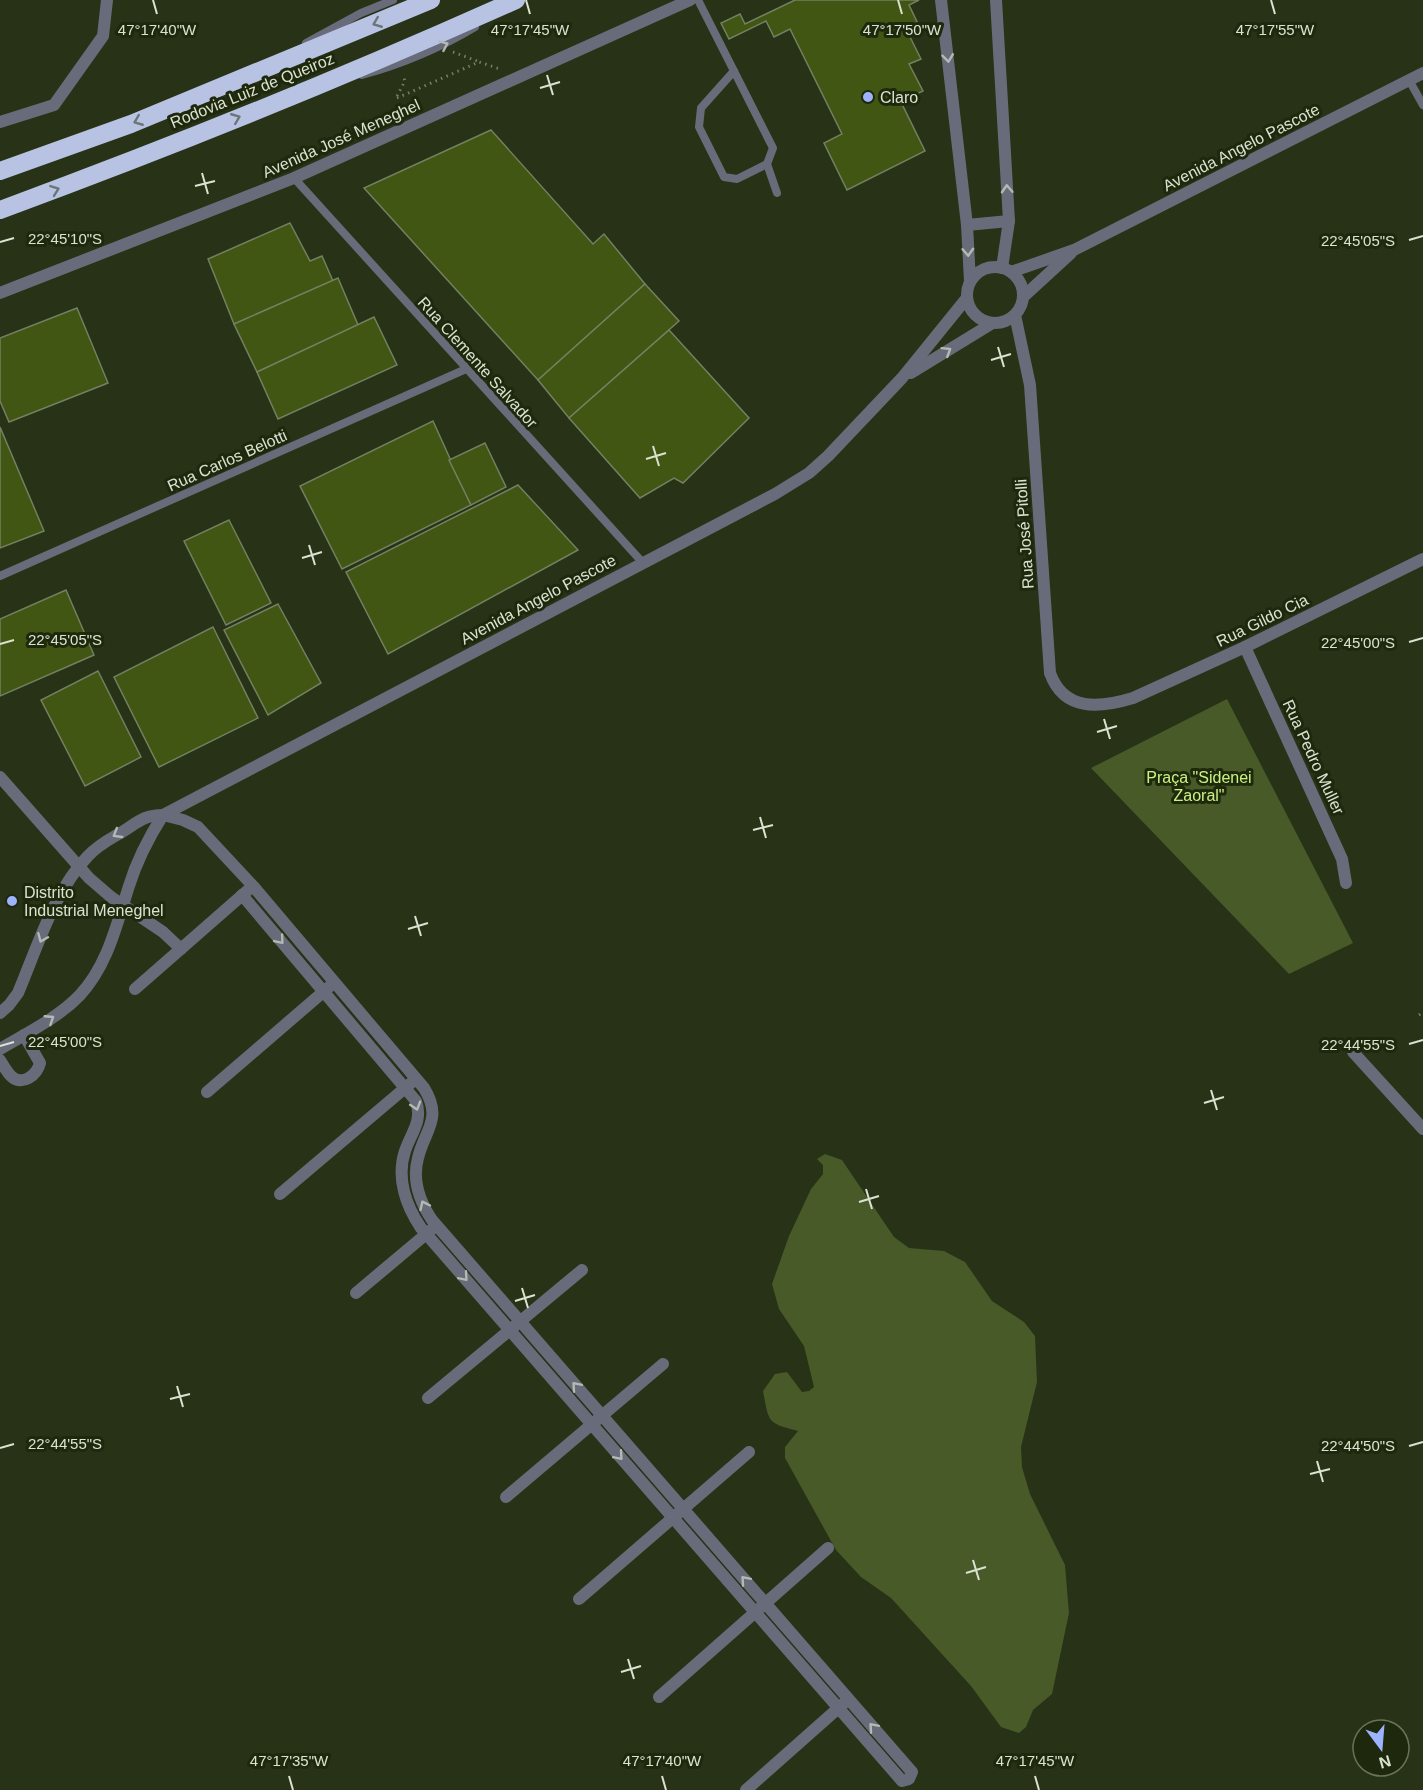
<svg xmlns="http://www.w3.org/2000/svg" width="1423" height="1790" font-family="Arial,sans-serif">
	<rect width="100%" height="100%" fill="#273216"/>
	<g fill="#475a28">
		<path d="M1227 699 1353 943 1289 974 1091 768Z"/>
		<path d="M825 1154 842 1160 894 1237 909 1248 944 1251 965 1262 992 1301 1024 1322 1035 1336 1037 1382 1021 1447 1022 1467 1030 1494 1065 1565 1069 1613 1052 1694 1033 1710 1026 1727 1019 1733 1001 1727 971 1686 891 1598 861 1577 836 1550 785 1458V1447L798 1431C767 1423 769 1423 763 1391L775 1374 787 1372 802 1392 809 1391 814 1387 804 1346 779 1309 772 1284 789 1236 811 1189 823 1174V1165L817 1159Z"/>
	</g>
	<g fill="#405612" stroke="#738062" stroke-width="1.5">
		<path d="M795 0H919L909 5 921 30 909 35 921 59 909 64 923 91 901 102 925 151 847 190 824 143 842 134 790 29 774 37 766 21 729 39 721 23 740 14 745 24Z"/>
		<path d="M491 130 593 244 604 234 645 284 538 380 364 188Z"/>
		<path d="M290 223 310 261 322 256 333 281 234 324 208 259Z"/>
		<path d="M338 278 358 325 257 372 234 324Z"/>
		<path d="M645 284 679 321 569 418 538 380Z"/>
		<path d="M77 308 108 383 9 422 0 401V338Z"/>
		<path d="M374 317 397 365 278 419 257 372Z"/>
		<path d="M669 330 749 418 683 483 674 478 640 498 569 418Z"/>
		<path d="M433 421 471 505 342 569 300 486Z"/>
		<path d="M0 427 44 531 0 548Z"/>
		<path d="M485 443 506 487 471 505 449 460Z"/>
		<path d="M518 485 578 550 388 654 346 572Z"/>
		<path d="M229 520 271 603 226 625 184 541Z"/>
		<path d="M66 590 94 655 0 696V619Z"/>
		<path d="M278 604 321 683 268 715 224 630Z"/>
		<path d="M213 627 258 718 159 767 114 677Z"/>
		<path d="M98 671 141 757 85 786 41 700Z"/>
	</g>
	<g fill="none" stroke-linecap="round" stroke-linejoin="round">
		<g stroke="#757f67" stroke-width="3" stroke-dasharray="1.5 4.5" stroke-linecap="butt">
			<path d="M453 52 477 61"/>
			<path d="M397 96 405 81 403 75"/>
			<path d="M397 98 479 62 500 69"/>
			<path d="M1419 1015 1423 1012"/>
		</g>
		<g stroke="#686c7a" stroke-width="8">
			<path d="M698 0 773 148 767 164 777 193"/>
			<path d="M306 43 361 13 393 0"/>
			<path d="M734 71 701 108 699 127 724 177 737 179 767 164"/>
			<path d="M362 75C402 64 440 48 475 27"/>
			<path d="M1409 80 1423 105"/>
			<path d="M294 178 643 563"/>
			<path d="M0 576 466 369"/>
		</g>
		<g stroke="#686c7a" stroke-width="12">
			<path d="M941 0 967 225 970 281"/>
			<path d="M996 0 1009 221 1002 268"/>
			<path d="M0 122 54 105 103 36 107 0"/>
			<path d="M967 225 1009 221"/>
			<circle cx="995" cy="295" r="28"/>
			<path d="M1011 272 1074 250 1423 73"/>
			<path d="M0 293 294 178 690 0"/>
			<path d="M1023 297 1071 253"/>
			<path d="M1015 315 1030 385 1050 673C1064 712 1100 708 1133 698L1245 647 1423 559"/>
			<path d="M911 373 991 324"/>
			<path d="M1245 647 1342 859 1346 883"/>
			<path d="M0 777 89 878 111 897 163 932 181 949"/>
			<path d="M163 815 183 820 198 827 253 886 424 1088C443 1119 425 1129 418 1158 412 1180 420 1202 432 1220L912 1772 909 1779 902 1781 421 1228C406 1206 396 1178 405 1151 411 1133 423 1121 416 1101L242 895"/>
			<path d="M135 989 247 891"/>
			<path d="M0 1013 9 1005 18 993C37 948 54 891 88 856 98 845 110 839 122 832 138 822 144 815 163 815L775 494 809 473 828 456 902 378 966 299"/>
			<path d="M0 1049C27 1033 58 1018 80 995 108 965 117 923 129 886 137 860 149 837 163 815"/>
			<path d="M1353 1052 1423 1129"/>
			<path d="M0 1060C3 1065 7 1072 11 1076 22 1087 37 1075 40 1063L24 1035"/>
			<path d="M207 1092 329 987"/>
			<path d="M280 1194 411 1083"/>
			<path d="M356 1293 431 1230"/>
			<path d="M428 1398 582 1270"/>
			<path d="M506 1497 663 1364"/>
			<path d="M579 1599 749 1452"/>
			<path d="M659 1697 828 1548"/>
			<path d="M746 1790 843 1704"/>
		</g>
		<g stroke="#b8c3e4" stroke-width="18">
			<path d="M0 171 131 124 431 0"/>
			<path d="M0 210C174 146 347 76 516 0"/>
		</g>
	</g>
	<defs><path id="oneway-chevron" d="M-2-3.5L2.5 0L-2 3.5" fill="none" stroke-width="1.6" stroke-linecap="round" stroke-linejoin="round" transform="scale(1.5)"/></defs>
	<g stroke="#6b7678">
		<use href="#oneway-chevron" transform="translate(377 23) rotate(158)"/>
		<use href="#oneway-chevron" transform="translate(236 118) rotate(-22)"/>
		<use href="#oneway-chevron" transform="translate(138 121) rotate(158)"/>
		<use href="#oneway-chevron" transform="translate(55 190) rotate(-20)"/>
	</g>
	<g stroke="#b3b9b3">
		<use href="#oneway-chevron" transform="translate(444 45) rotate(-24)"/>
		<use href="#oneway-chevron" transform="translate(948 58) rotate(83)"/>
		<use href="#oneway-chevron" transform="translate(1007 189) rotate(-93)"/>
		<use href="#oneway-chevron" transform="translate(968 252) rotate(87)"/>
		<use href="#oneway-chevron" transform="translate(947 351) rotate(-32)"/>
		<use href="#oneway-chevron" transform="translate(117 834) rotate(149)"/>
		<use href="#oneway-chevron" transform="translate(42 938) rotate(113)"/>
		<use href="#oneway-chevron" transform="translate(280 940) rotate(50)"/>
		<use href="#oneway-chevron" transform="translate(50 1019) rotate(-33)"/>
		<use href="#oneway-chevron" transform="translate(416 1106) rotate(73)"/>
		<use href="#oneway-chevron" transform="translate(424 1205) rotate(-115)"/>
		<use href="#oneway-chevron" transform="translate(464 1277) rotate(49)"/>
		<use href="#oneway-chevron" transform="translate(576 1386) rotate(-131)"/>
		<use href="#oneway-chevron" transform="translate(619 1456) rotate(49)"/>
		<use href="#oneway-chevron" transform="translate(745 1580) rotate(-131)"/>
		<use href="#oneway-chevron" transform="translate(873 1727) rotate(-131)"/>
	</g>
	<path fill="none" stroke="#dbe2d1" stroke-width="2" d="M153 0 157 14M526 0 530 14M898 0 902 14M1271 0 1275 14M547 75 553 95M540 88 560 82M202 173 208 194M195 186 215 181M1409 240 1423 236M0 242 14 238M998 347 1004 367M991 360 1011 354M653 446 659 466M646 459 666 453M309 545 315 565M302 558 322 552M1409 642 1423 638M0 644 14 640M1104 719 1110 739M1097 732 1117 726M760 817 766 838M753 830 773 825M415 916 421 936M408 929 428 923M1409 1044 1423 1040M0 1046 14 1042M1211 1090 1217 1110M1204 1103 1224 1097M866 1189 872 1209M859 1202 879 1196M522 1288 528 1308M515 1301 535 1295M177 1386 183 1407M170 1399 190 1394M1409 1446 1423 1442M0 1448 14 1444M1317 1461 1323 1482M1310 1474 1330 1469M973 1560 979 1580M966 1573 986 1567M628 1659 634 1679M621 1672 641 1666M289 1776 293 1790M662 1776 666 1790M1035 1776 1039 1790"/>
	<g fill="#9eb3fd" stroke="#1e280c" stroke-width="2">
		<circle cx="868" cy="97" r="6"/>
		<circle cx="12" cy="901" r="6"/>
	</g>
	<g text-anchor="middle" stroke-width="6" stroke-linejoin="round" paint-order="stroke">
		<g font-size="16" fill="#dbe2d1" stroke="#1e280c">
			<text transform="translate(252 90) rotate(-22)" y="6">Rodovia Luiz de Queiroz</text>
			<text transform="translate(341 138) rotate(-24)" y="6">Avenida José Meneghel</text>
			<text transform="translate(1241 147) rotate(-27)" y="6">Avenida Angelo Pascote</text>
			<text transform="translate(478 362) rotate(48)" y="6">Rua Clemente Salvador</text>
			<text transform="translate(227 460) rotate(-24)" y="6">Rua Carlos Belotti</text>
			<text transform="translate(1024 534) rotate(-94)" y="6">Rua José Pitolli</text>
			<text transform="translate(538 599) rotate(-28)" y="6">Avenida Angelo Pascote</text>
			<text transform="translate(1262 620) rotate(-26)" y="6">Rua Gildo Cia</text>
			<text transform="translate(1314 757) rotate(65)" y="6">Rua Pedro Muller</text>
		</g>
		<g font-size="16" fill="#dbe2d1" stroke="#1e280c" text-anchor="start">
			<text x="880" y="103">Claro</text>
			<text x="24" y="898">Distrito<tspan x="24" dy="18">Industrial Meneghel</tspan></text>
		</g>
		<g font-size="16" fill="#c8f381" stroke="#1e280c">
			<text x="1199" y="783">Praça "Sidenei<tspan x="1199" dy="18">Zaoral"</tspan></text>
		</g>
	</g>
	<g font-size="15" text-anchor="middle" fill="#dbe2d1" stroke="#1e280c" stroke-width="6" stroke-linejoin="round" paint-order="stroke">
		<text x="157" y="35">47°17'40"W</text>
		<text x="530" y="35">47°17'45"W</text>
		<text x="902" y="35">47°17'50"W</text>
		<text x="1275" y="35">47°17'55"W</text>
		<text x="65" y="244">22°45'10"S</text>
		<text x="1358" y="246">22°45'05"S</text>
		<text x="65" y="645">22°45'05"S</text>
		<text x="1358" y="648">22°45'00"S</text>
		<text x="65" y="1047">22°45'00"S</text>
		<text x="1358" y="1050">22°44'55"S</text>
		<text x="65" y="1449">22°44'55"S</text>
		<text x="1358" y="1451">22°44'50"S</text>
		<text x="289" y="1766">47°17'35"W</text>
		<text x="662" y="1766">47°17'40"W</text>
		<text x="1035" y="1766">47°17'45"W</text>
	</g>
	<g transform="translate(1381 1748) rotate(164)"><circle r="28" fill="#1e280c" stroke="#6a725b" stroke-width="1.5"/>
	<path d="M0-4.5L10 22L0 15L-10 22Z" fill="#9eb3fd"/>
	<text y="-9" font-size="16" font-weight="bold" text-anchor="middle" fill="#dbe2d1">N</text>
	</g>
</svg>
